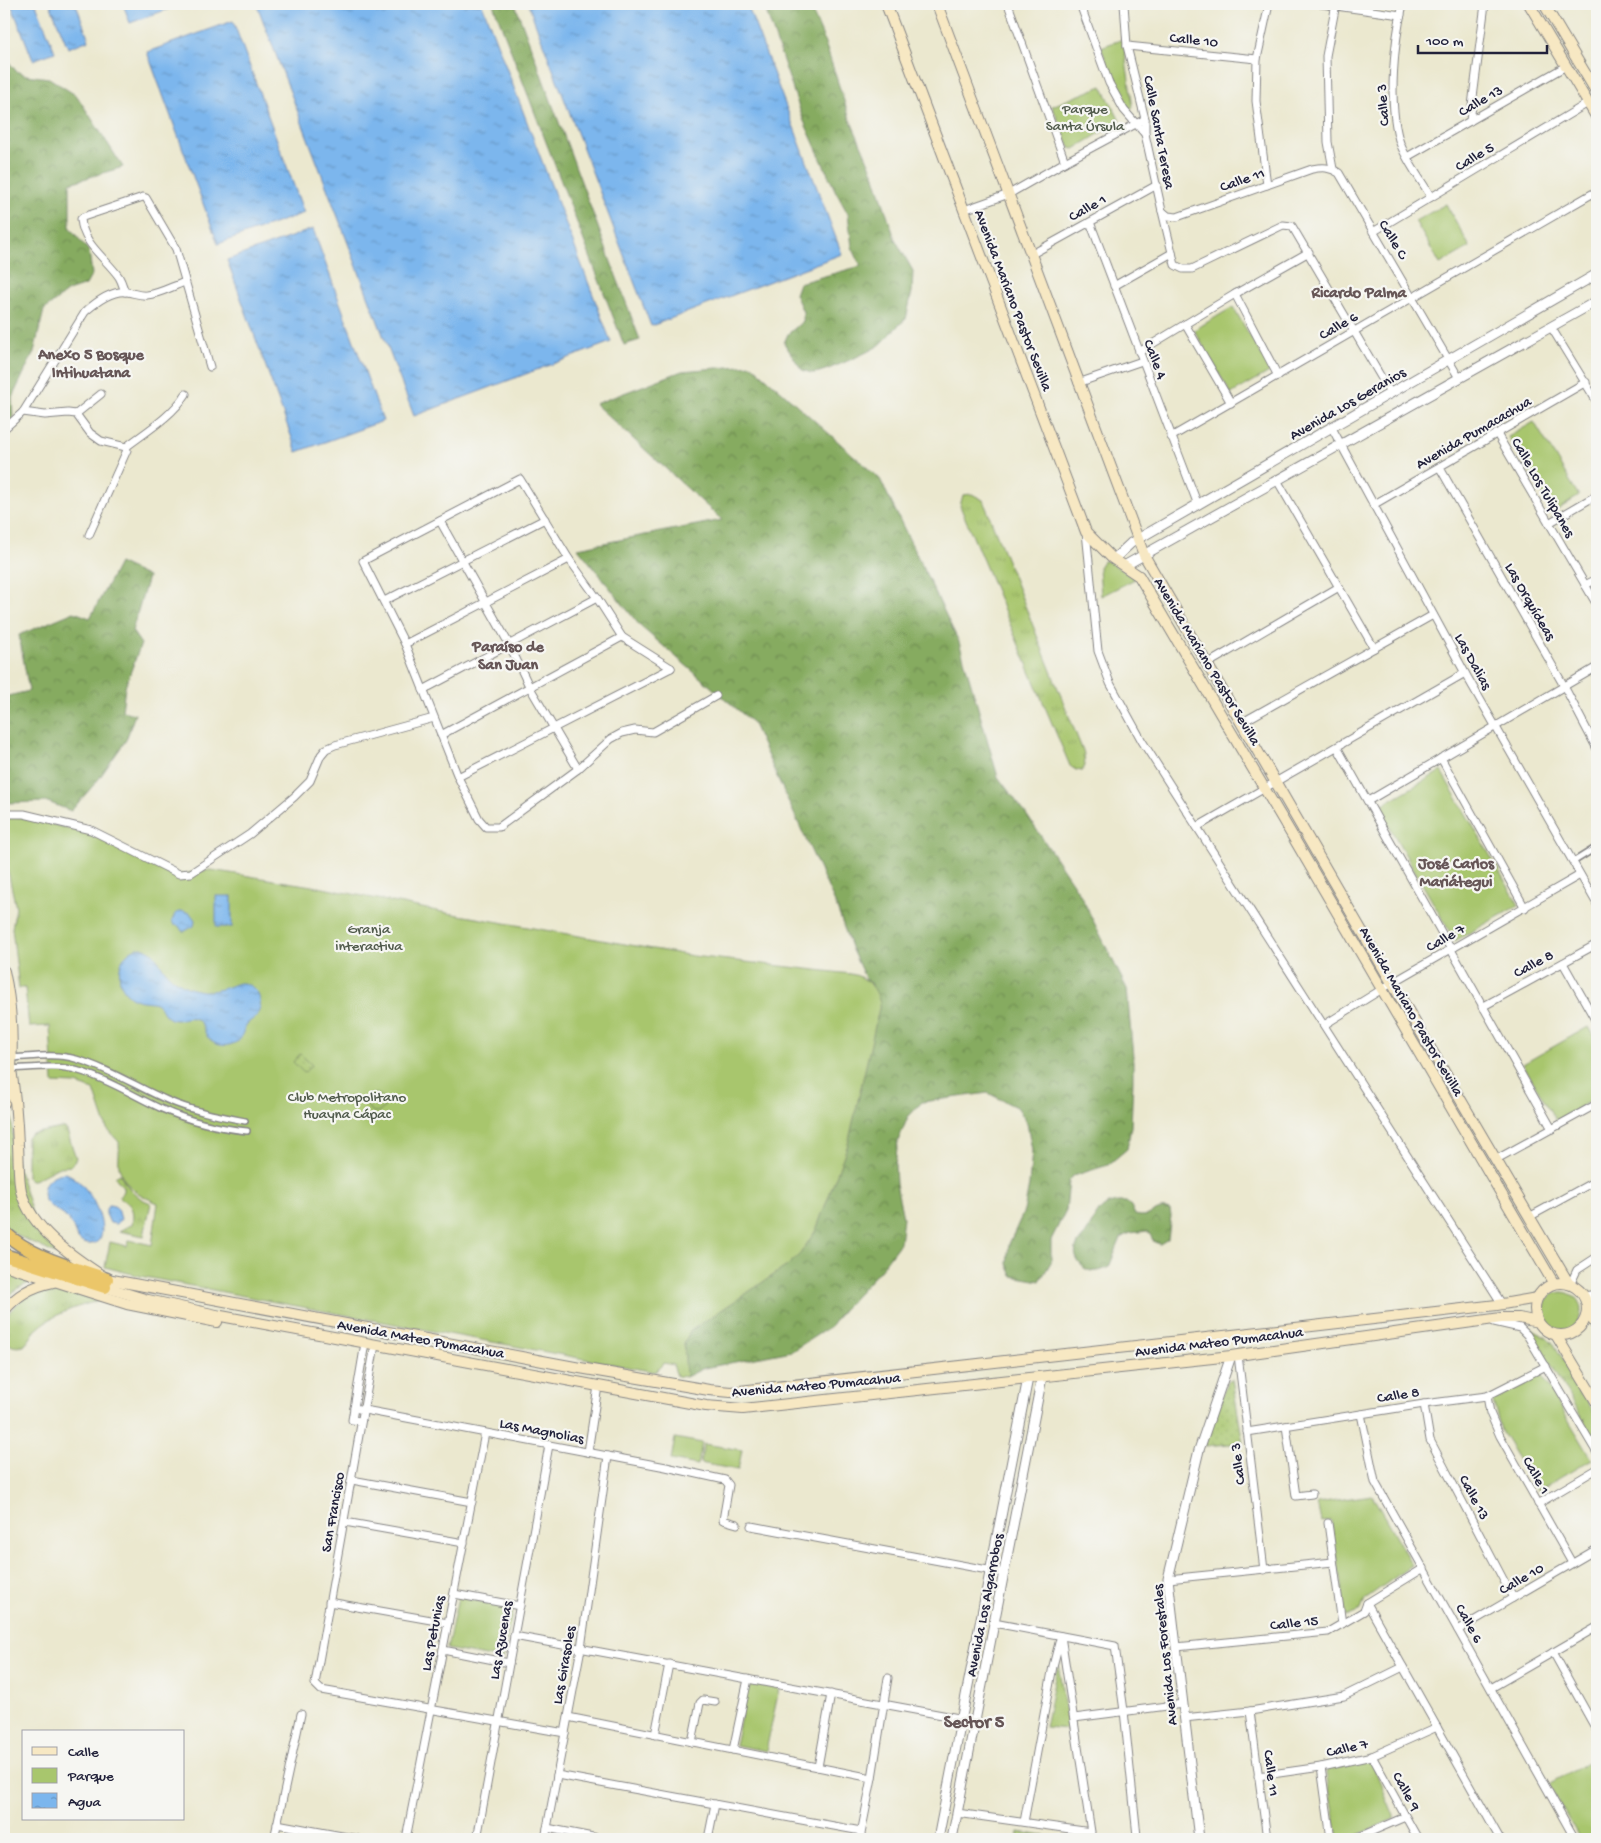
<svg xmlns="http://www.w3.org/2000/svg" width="1601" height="1843" font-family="'Gochi Hand',sans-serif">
	<defs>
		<pattern id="grass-tufts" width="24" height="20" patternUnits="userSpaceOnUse" patternTransform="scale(1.25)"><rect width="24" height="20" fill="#a8c66d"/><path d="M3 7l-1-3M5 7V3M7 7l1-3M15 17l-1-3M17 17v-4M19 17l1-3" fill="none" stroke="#90aa5f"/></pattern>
		<pattern id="forest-crowns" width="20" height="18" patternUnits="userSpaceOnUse" patternTransform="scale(1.25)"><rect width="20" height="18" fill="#86ab60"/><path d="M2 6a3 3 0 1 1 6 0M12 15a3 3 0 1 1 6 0" fill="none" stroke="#6d8b50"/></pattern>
		<pattern id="garden-dots" width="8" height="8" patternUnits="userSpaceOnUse" patternTransform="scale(1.25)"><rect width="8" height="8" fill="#a8c66d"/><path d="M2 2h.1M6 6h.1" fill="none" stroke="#90aa5f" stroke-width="1.8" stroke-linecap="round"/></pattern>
		<pattern id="water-ripples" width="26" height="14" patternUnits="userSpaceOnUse" patternTransform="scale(1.25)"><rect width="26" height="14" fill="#7cb6ed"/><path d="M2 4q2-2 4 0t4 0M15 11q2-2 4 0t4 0" fill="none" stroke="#6594c1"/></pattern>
	</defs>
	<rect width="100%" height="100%" fill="#f6f6f2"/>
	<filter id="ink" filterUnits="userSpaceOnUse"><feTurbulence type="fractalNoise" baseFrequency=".02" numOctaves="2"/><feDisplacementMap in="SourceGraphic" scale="10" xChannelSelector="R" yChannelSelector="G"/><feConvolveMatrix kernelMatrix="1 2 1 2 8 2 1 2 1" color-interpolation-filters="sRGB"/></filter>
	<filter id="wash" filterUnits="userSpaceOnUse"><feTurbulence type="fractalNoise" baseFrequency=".0096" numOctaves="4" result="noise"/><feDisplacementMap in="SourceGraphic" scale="20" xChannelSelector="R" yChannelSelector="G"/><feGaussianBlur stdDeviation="1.12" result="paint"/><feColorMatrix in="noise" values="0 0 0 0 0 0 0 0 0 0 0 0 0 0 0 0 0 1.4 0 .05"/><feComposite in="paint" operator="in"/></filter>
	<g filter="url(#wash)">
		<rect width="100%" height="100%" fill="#ebe8cf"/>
		<g fill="url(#grass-tufts)" stroke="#657454">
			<path d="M972 494 983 500 1084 754 1085 766 1082 771 1076 770 1070 766 960 506 963 495Z"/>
			<path d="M8 1116 12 1119 14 1155 37 1229 64 1258 18 1236 4 1226V1118Z"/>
			<path d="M62 1128H65L67 1131 76 1158 71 1166 59 1167 34 1180H30L27 1177V1137L31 1134Z"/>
			<path d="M120 1174C128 1188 136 1198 151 1203L144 1236 119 1231 132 1224C135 1211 131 1202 119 1198L123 1191V1187L115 1177Z"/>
			<path d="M4 1270 37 1280 18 1288 4 1301Z"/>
			<path d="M61 1288 98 1301C75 1307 53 1314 36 1330 32 1335 29 1341 24 1346 0 1352 1 1324 11 1310 16 1304 26 1296 33 1293 42 1289 51 1289 61 1288Z"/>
			<path d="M1530 1328 1547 1337 1554 1344 1597 1418V1445Z"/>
		</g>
		<g fill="url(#forest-crowns)" stroke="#54664e">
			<path d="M493 4H515L640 340 624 345Z"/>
			<path d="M765 4H809L823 37 850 119 875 177 895 239 913 271 912 292 906 319C896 326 890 336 881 344 874 350 821 374 813 373 810 373 806 371 802 370L784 343 788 334 803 321V312L795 294 799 283 861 266 852 247 848 214 835 190 803 119 766 11Z"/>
			<path d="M4 56 16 71 26 75 49 78 77 96 123 167 70 183V228L89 251 92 274 86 285 68 291 44 310 34 352 12 398 13 419 4 427Z"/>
			<path d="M752 365 880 479 959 642 998 777 1026 814 1080 894 1127 989 1133 1057V1080L1131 1127 1127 1149 1108 1165 1073 1176 1069 1181 1066 1210 1051 1240V1262L1040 1281 1012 1276 1007 1264 1009 1244 1024 1211 1029 1185 1032 1150 1027 1123 1018 1108 988 1093 922 1102 908 1117 898 1141 895 1165 896 1184 903 1218 900 1243 880 1270 842 1311 831 1326 792 1351 704 1368 686 1377 684 1344 690 1331 787 1266 800 1254 816 1230 848 1144 880 1004 871 984 866 980 852 950 836 905 752 722 640 626 578 548 722 520 595 404 682 371Z"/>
			<path d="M119 563 148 577 132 631 141 644 125 687 122 711 135 714 126 740 98 780 71 811 48 802 4 803V697L29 691 19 635 74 612 90 618Z"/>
			<path d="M1126 1202 1131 1206 1135 1215C1153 1220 1155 1204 1170 1210L1171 1216 1168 1239 1160 1244 1154 1242 1148 1231 1130 1233 1121 1238 1109 1267C1096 1274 1084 1273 1077 1259 1075 1255 1075 1252 1076 1248 1078 1241 1084 1237 1087 1232 1099 1212 1100 1201 1126 1202Z"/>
		</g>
		<g fill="#a8c66d" stroke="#657454">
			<path d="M1123 39 1133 108 1128 109 1113 79 1101 47Z"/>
			<path d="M1102 86 1120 121 1074 149 1070 148 1052 106Z"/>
			<path d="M1446 204 1470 247 1440 264 1415 221Z"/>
			<path d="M1233 307 1271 371 1231 394 1194 330Z"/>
			<path d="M1534 422 1579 496 1554 512 1508 437Z"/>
			<path d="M1103 561H1108L1135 579 1101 596 1099 567Z"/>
			<path d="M1441 771 1519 905 1455 941 1378 807Z"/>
			<path d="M21 817 88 833 173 875 211 870 318 887 442 912 693 956 851 974C867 977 877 988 880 1004L848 1144 816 1230 800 1254 787 1266 690 1331 684 1344 686 1377 677 1376 673 1365 664 1363 655 1372 275 1302 140 1276 105 1267 110 1242 127 1246 129 1240 152 1245 158 1203C141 1196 123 1187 119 1166 118 1158 120 1150 119 1142L107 1129 94 1090 76 1084 53 1083 50 1026 29 1027 25 988H19L12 928 16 908 4 853V818Z"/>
			<path d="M1588 1027 1597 1042V1097L1556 1121 1523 1064Z"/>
			<circle cx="1562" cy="1311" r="19"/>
			<path d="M1535 1375 1542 1376 1592 1459 1538 1491 1502 1433 1492 1398Z"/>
			<path d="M675 1438 702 1443 698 1465 671 1460Z"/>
			<path d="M704 1444 742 1450 738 1470 700 1463Z"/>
			<path d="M1372 1495 1412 1565 1365 1599 1361 1610 1346 1616 1331 1520 1321 1522 1317 1503Z"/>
			<path d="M458 1597 513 1608 503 1659 447 1649Z"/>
			<path d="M1058 1663 1068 1729 1045 1727Z"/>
			<path d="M748 1683 779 1689 766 1751 735 1745Z"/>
			<path d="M1597 1758V1839H1580L1549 1784Z"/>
			<path d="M1371 1760 1394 1816V1819L1348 1839H1338L1326 1773 1328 1769Z"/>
			<path d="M1019 1832 1063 1839H1018Z"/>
		</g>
		<g fill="url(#garden-dots)" stroke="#657454">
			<path d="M300 1054 312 1065 304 1073 293 1062Z"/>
			<circle cx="376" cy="1103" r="9"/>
			<path d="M1232 1379 1243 1443 1205 1446 1227 1381Z"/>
		</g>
		<g fill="url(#water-ripples)" stroke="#4f6c94">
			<path d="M11 4H36L55 52 33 60Z"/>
			<path d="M50 4H76L89 40 68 48Z"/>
			<path d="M123 4H182L130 23Z"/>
			<path d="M259 4H482L611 342 414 416 257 5Z"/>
			<path d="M528 4H747L842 254 651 326Z"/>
			<path d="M233 21 304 213 218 244 147 52Z"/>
			<path d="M313 229 383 421 297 452 227 260Z"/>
			<rect x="216" y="896" width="16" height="31"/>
			<path d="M181 911 190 913 195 920 194 926 185 931H182L179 926 174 925 172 921 175 914Z"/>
			<path d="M137 948C153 947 155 957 163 968 168 975 175 981 183 985 196 992 211 993 224 988 229 987 234 984 239 983 255 982 265 1000 258 1013 256 1019 250 1020 247 1024 243 1029 243 1036 238 1041 228 1048 214 1047 207 1036 203 1029 203 1023 196 1019 187 1014 178 1024 169 1018 163 1015 162 1007 156 1003 147 1000 138 1003 130 996 113 984 117 954 137 948Z"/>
			<path d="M64 1173C90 1177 120 1246 88 1244 75 1243 76 1230 70 1222 61 1208 36 1207 45 1184 49 1177 56 1174 64 1173Z"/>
			<path d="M109 1205 114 1206 118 1209 121 1219 117 1224 110 1223 106 1214V1209Z"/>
		</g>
	</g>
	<g filter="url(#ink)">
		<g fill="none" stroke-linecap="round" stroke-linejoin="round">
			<g stroke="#868585" stroke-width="8">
				<g id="pedestrian">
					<path d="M1573 862 1597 847"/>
					<path d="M11 1058C32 1057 55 1053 76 1059 108 1068 137 1087 167 1100 192 1111 219 1116 245 1121"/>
					<path d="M11 1069C34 1068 57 1064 79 1071 108 1079 135 1097 162 1109 189 1121 217 1128 247 1131"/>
				</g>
			</g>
			<g stroke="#868585" stroke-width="9">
				<g id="minor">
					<path d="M1008 4 1065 162"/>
					<path d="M1080 4 1109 83 1124 110 1145 134"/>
					<path d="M1124 4 1127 46 1145 119V134L1162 211 1175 265 1183 269H1192L1283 225 1292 226 1391 394"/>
					<path d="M1321 4 1401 15"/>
					<path d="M1403 4C1394 43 1388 101 1399 140 1405 160 1421 179 1431 197"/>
					<path d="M1127 46 1257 59"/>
					<path d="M1470 121 1485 4"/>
					<path d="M1407 157 1566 66"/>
					<path d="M1333 169 1328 142 1326 56 1336 4"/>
					<path d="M1267 185 1256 101 1257 59 1269 4"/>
					<path d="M964 210 1009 194 1065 162 1145 119"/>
					<path d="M1162 211 1168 216 1177 217 1312 169C1323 167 1330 167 1339 173L1459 378"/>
					<path d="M1090 222 1198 505"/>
					<path d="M1373 232 1588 103"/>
					<path d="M1032 254 1157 185"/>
					<path d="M1114 286 1172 253"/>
					<path d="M125 292C123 287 122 282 119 277 106 258 83 245 81 219L83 217 143 197 146 198 176 249 210 367"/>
					<path d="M1235 294 1278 376"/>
					<path d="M1185 324 1231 403"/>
					<path d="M1551 327 1597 402"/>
					<path d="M1139 352 1235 294 1309 252"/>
					<path d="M1078 383 1142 361"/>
					<path d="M23 412 45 415 68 413 76 414 90 433 101 441 126 447"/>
					<path d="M76 414 101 394"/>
					<path d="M1332 428 1465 673 1597 904"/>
					<path d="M4 429 23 412 85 312C96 302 112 290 127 292 134 293 140 296 147 295 159 294 173 286 185 282"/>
					<path d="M1497 434 1597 605"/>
					<path d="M1171 437 1597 191"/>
					<path d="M1440 468 1564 686 1597 749"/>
					<path d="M1277 480 1374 648"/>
					<path d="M1373 505 1586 382"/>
					<path d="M440 521 509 644 529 686 578 769"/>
					<path d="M1549 523 1597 495"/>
					<path d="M1086 532 1098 651 1110 683 1142 741 1502 1304"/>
					<path d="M89 535 127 450 126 447C147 431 172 416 186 394"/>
					<path d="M1585 585 1597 579"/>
					<path d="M384 601 545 519"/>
					<path d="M405 644 569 559"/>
					<path d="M1207 664 1339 587"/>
					<path d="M671 668 622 637 597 598 569 559 520 479 363 561 405 644 458 777 479 819 486 827H499L578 769 611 739 622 733 635 730 653 732 716 696"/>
					<path d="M423 690 597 598"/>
					<path d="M1241 723 1433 615"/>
					<path d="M441 735 622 637"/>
					<path d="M1337 747 1552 1129"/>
					<path d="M1441 758 1525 908"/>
					<path d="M458 777 671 668"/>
					<path d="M1368 801 1597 667"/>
					<path d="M4 814H24L91 830 179 874 191 873 250 834 294 797 310 781 321 755 326 749 335 745 434 718"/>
					<path d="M1197 827 1465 673"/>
					<path d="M1563 963 1597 1023"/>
					<path d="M1482 1007 1597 944"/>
					<path d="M1324 1025 1392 983 1580 875"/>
					<path d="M1495 1160 1597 1104"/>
					<path d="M1529 1217 1597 1180"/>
					<path d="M1570 1285 1577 1270 1597 1257"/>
					<path d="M1494 1322 1520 1328 1527 1335 1597 1453"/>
					<path d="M375 1345 315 1684 321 1690 565 1733"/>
					<path d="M1238 1355 1264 1570"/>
					<path d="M1487 1396 1490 1413 1500 1436 1572 1563"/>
					<path d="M1424 1404 1430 1440 1513 1598"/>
					<path d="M354 1408 666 1467 725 1480 729 1485 723 1520 737 1524"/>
					<path d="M1361 1414 1375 1482 1575 1839"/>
					<path d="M361 1421 352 1420 365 1343"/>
					<path d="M1286 1426 1296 1496 1312 1494"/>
					<path d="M1247 1432 1424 1404 1487 1396 1546 1366"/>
					<path d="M588 1452 598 1386"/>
					<path d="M352 1480 472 1502"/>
					<path d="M1538 1504 1597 1469"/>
					<path d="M345 1522 464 1543"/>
					<path d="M1328 1523 1342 1624"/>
					<path d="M751 1526 1004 1573"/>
					<path d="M1168 1579 1333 1562"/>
					<path d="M454 1594 520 1606"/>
					<path d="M329 1602 448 1623"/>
					<path d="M1367 1603 1500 1839"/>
					<path d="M994 1623 1115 1646 1124 1711 1137 1836"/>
					<path d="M1458 1630 1597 1549"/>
					<path d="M514 1636 975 1721"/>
					<path d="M1176 1647 1328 1632 1364 1611 1367 1603 1424 1568"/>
					<path d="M443 1650 509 1663"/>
					<path d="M1553 1652 1597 1731"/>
					<path d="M1491 1688 1597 1627"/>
					<path d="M1250 1711 1267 1839"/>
					<path d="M568 1717 872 1778"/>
					<path d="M1074 1718 1183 1704"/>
					<path d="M1184 1718 1250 1711 1344 1696 1403 1667"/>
					<path d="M655 1735 669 1664"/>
					<path d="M692 1742 700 1703 703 1700 715 1702"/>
					<path d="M733 1750 748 1679"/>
					<path d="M1372 1756 1418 1839"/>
					<path d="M818 1767 831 1694"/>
					<path d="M1321 1767 1331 1839"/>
					<path d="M557 1775 861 1831"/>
					<path d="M1258 1776 1321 1767 1372 1756 1437 1727"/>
					<path d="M957 1813 1091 1832 1061 1636"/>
					<path d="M1024 1822 1053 1666 1060 1639"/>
					<path d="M277 1824 358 1839"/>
					<path d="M547 1828 603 1839"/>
					<path d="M274 1839 301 1714"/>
					<path d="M406 1839 485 1433"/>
					<path d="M477 1839 549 1445"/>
					<path d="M545 1839 581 1648 608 1456"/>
					<path d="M708 1839 715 1804"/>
					<path d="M860 1839 872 1778 888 1678"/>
					<path d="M1354 1839 1405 1817"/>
				</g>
			</g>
			<g stroke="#868585" stroke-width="11">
				<g id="tertiary">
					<path d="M1114 559 1131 543 1597 274"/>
					<path d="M1124 566 1597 301"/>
					<path d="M1584 1297 1597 1295"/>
					<path d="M1587 1307 1597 1306"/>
					<path d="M938 1839 1028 1378"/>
					<path d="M952 1839 1042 1377"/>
					<path d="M1199 1839 1168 1579 1199 1450 1231 1356"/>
				</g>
			</g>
			<g stroke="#868585" stroke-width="12">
				<g id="secondary">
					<path d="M886 4 1086 532 1112 558 1139 576C1279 811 1416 1048 1554 1284"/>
					<path d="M937 4 1144 555 1392 983 1569 1284"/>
					<path d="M1529 4 1597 118"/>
					<path d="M1544 4 1597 93"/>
					<path d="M4 971C11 1002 13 1036 11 1069 10 1080 6 1092 4 1103"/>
					<path d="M11 1069C15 1095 17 1119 18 1145 19 1160 18 1176 21 1191 31 1230 75 1258 107 1279L580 1368 709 1390 731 1392 1497 1305 1537 1298"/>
					<path d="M4 1265 127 1304 217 1322"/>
					<circle cx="1561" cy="1309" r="26"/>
					<path d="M105 1287 148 1300 221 1316 706 1406 743 1409 1231 1356 1501 1318H1519L1538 1322"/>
					<path d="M4 1311C17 1294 33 1286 53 1282"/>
					<path d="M1588 1312 1597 1327"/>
					<path d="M1556 1335 1597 1403"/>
				</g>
			</g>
			<g stroke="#868585" stroke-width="15">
				<g id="motorway">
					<path d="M4 1232C32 1258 72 1267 107 1279"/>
					<path d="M4 1255 105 1287"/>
				</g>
			</g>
			<use href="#pedestrian" stroke="#fff" stroke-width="5"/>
			<use href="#minor" stroke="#fff" stroke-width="7"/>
			<use href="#tertiary" stroke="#fff" stroke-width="9"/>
			<use href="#secondary" stroke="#f7e8c3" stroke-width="10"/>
			<use href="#motorway" stroke="#ebc669" stroke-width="12"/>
		</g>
	</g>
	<g text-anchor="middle" stroke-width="4.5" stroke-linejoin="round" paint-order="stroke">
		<g font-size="15" fill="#22223b" stroke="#f6f6f2">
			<text transform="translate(1194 39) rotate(6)" y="5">Calle 10</text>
			<text transform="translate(1480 100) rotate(-30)" y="5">Calle 13</text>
			<text transform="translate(1382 105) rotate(-94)" y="5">Calle 3</text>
			<text transform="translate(1160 132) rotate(79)" y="5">Calle Santa Teresa</text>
			<text transform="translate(1474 156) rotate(-31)" y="5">Calle 5</text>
			<text transform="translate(1242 179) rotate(-19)" y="5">Calle 11</text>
			<text transform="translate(1087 207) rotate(-29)" y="5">Calle 1</text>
			<text transform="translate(1394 239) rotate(59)" y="5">Calle C</text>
			<text transform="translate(1014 300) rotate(69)" y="5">Avenida Mariano Pastor Sevilla</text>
			<text transform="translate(1338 325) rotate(-30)" y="5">Calle 6</text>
			<text transform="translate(1156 359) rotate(69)" y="5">Calle 4</text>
			<text transform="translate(1347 403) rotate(-30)" y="5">Avenida Los Geranios</text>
			<text transform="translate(1473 432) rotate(-30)" y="5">Avenida Pumacachua</text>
			<text transform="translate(1544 487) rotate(60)" y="5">Calle Los Tulipanes</text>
			<text transform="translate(1531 601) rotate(60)" y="5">Las Orquídeas</text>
			<text transform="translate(1208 661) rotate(59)" y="5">Avenida Mariano Pastor Sevilla</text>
			<text transform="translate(1474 661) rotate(61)" y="5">Las Dalias</text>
			<text transform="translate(1445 937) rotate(-30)" y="5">Calle 7</text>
			<text transform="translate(1533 963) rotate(-28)" y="5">Calle 8</text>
			<text transform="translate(1412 1011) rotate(60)" y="5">Avenida Mariano Pastor Sevilla</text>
			<text transform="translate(421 1338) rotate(10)" y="5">Avenida Mateo Pumacahua</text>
			<text transform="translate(1219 1341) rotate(-7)" y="5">Avenida Mateo Pumacahua</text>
			<text transform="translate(816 1384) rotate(-5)" y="5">Avenida Mateo Pumacahua</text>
			<text transform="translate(1398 1394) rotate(-9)" y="5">Calle 8</text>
			<text transform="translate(542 1430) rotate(11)" y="5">Las Magnolias</text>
			<text transform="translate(1237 1464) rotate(-97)" y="5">Calle 3</text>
			<text transform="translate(1537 1475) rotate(61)" y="5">Calle 1</text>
			<text transform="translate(1475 1497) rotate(62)" y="5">Calle 13</text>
			<text transform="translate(332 1512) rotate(-80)" y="5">San Francisco</text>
			<text transform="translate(1521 1578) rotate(-30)" y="5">Calle 10</text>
			<text transform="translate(984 1605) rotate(-79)" y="5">Avenida Los Algarrobos</text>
			<text transform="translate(1294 1622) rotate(-6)" y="5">Calle 15</text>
			<text transform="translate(1470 1623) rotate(61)" y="5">Calle 6</text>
			<text transform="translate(432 1633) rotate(-79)" y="5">Las Petunias</text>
			<text transform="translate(500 1640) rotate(-80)" y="5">Las Azucenas</text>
			<text transform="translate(1164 1655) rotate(-96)" y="5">Avenida Los Forestales</text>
			<text transform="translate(563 1665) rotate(-80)" y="5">Las Girasoles</text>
			<text transform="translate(1347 1747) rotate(-13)" y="5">Calle 7</text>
			<text transform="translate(1272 1773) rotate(83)" y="5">Calle 11</text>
			<text transform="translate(1407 1791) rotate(61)" y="5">Calle 9</text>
		</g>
		<g font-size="15" fill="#515b4c" stroke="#f6f6f2">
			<text x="1085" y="113">Parque<tspan x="1085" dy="17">Santa Úrsula</tspan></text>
			<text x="369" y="933">Granja<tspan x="369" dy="17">interactiva</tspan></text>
			<text x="347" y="1101">Club Metropolitano<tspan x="347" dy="17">Huayna Cápac</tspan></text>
		</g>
		<g font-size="16" font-weight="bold" fill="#665657" stroke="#f6f6f2">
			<text x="1359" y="297">Ricardo Palma</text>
			<text x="91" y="359">Anexo 5 Bosque<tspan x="91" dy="18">Intihuatana</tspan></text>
			<text x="508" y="651">Paraíso de<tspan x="508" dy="18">San Juan</tspan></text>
			<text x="1456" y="868">José Carlos<tspan x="1456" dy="18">Mariátegui</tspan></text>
		</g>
		<g font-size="18" font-weight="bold" fill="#665657" stroke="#f6f6f2">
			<text x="974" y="1727">Sector 5</text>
		</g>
	</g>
	<rect width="1601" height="1843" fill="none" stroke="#f6f6f2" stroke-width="20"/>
	<rect x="22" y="1730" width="162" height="90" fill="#f6f6f2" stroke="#a1a1a9"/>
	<rect x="32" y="1747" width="25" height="8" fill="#f7e8c3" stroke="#a1a1a9"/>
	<text x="68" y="1756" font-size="15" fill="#22223b">Calle</text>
	<rect x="32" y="1768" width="25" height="15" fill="#a8c66d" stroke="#a1a1a9"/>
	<text x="68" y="1780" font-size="15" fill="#22223b">Parque</text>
	<rect x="32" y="1793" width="25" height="15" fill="url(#water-ripples)" stroke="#a1a1a9"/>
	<text x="68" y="1806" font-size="15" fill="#22223b">Agua</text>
	<path d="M1418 45v8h129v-8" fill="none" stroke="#22223b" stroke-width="2.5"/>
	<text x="1426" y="45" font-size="15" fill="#22223b" stroke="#f6f6f2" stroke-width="4" paint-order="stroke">100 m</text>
</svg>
